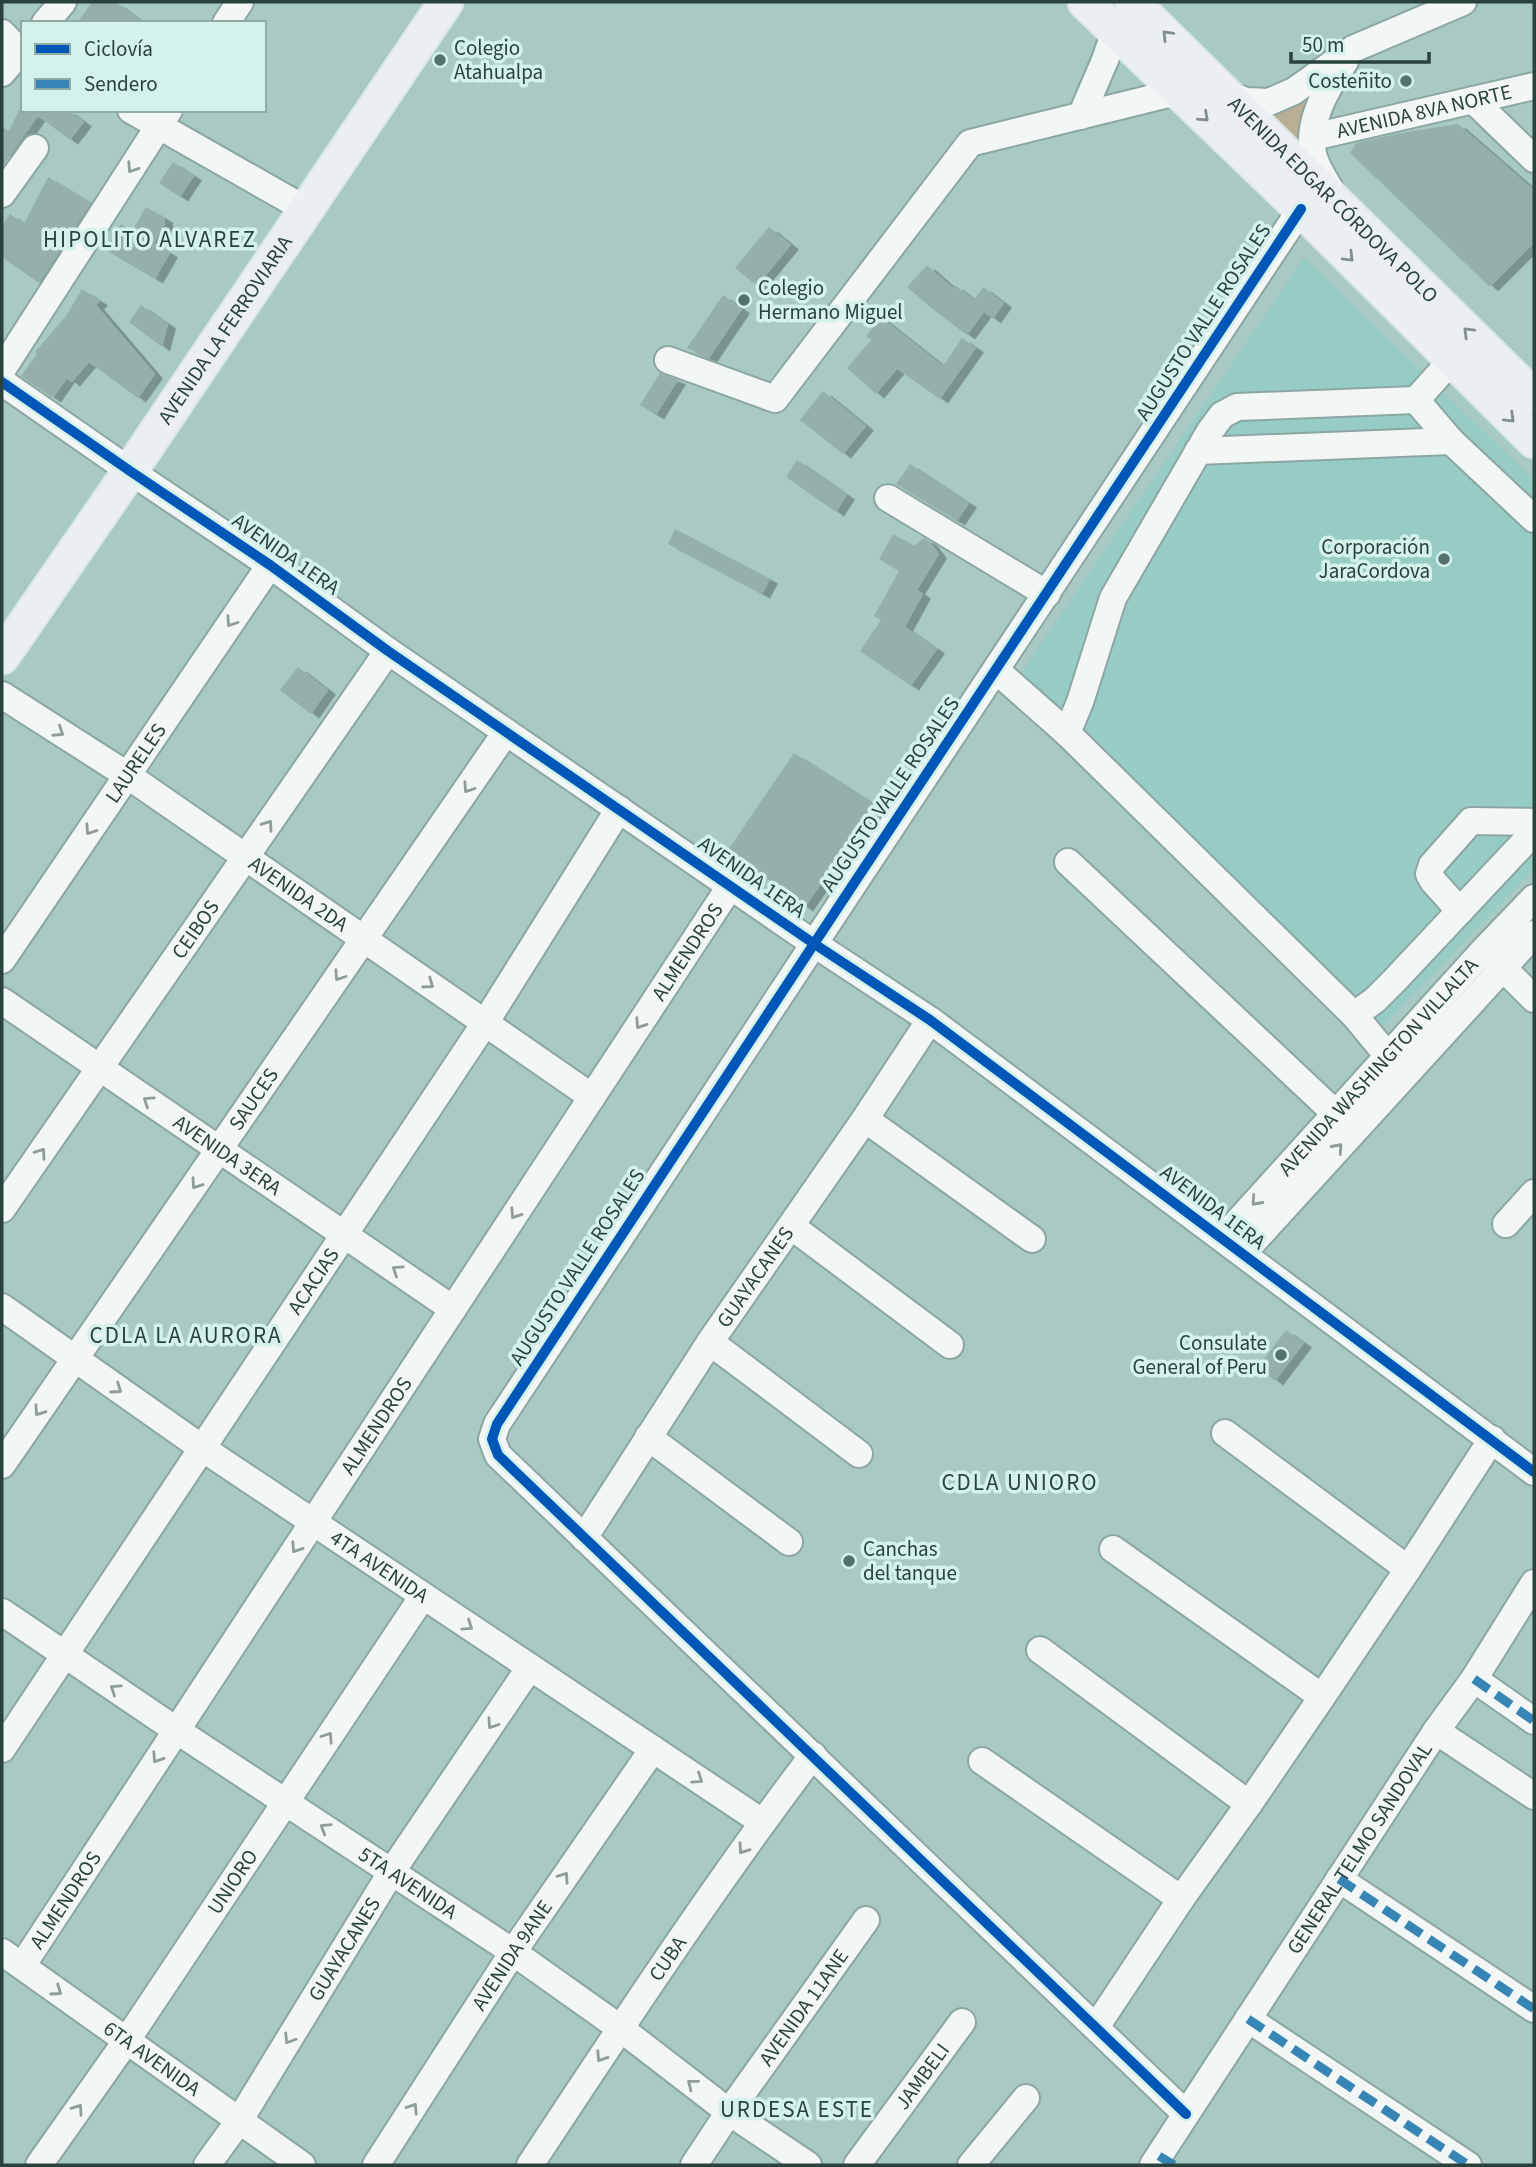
<svg xmlns="http://www.w3.org/2000/svg" width="1536" height="2167" font-family="'Source Sans 3',sans-serif">
	<defs>
		<filter id="shadow"><feDropShadow dx="8" dy="4.5" stdDeviation="0" flood-color="#0004"/></filter>
	</defs>
	<rect width="100%" height="100%" fill="#a8c9c4"/>
	<path fill="#96ccc3" d="M1304 258 1534 480V869L1381 1028 1018 678Z"/>
	<path fill="#b9af96" d="M1300 97 1306 102 1302 116 1300 159 1262 111Z"/>
	<g fill="#95b0ab" filter="url(#shadow)">
		<path d="M92 2H115L144 23H77Z"/>
		<path d="M19 110H68L84 122 70 140 38 116 2 167V127L9 131Z"/>
		<path d="M1458 124 1534 190V243L1490 287 1350 153 1356 143 1401 133Z"/>
		<path d="M173 162 194 176 180 197 159 183Z"/>
		<path d="M48 177 91 203 39 283 2 257V226L10 214 24 224Z"/>
		<path d="M146 207 165 218V224L154 243 170 253 155 279 106 250 121 224 132 231Z"/>
		<path d="M769 227 791 245 757 286 735 268Z"/>
		<path d="M927 265 953 288 955 285 974 300 983 287 1004 303 993 319 984 312 967 335 931 308 907 287Z"/>
		<path d="M82 289 100 301 96 305 155 374 138 398 89 362 72 382 67 378 53 398 21 376 37 354 35 352 66 316Z"/>
		<path d="M723 295 742 309 709 358 687 348Z"/>
		<path d="M141 305 168 324 162 347 129 322Z"/>
		<path d="M881 317 943 366 962 338 976 348 940 399 897 369 876 394 847 368 871 340 866 336Z"/>
		<path d="M660 373 678 380 656 415 640 405Z"/>
		<path d="M823 391 866 426 843 454 800 420Z"/>
		<path d="M797 460 847 495 836 512 786 477Z"/>
		<path d="M910 464 969 503 957 521 896 484Z"/>
		<path d="M675 529 770 579 762 594 668 544Z"/>
		<path d="M893 534 914 546 924 538 930 542 939 554 917 590 923 594 905 627 937 649 911 686 860 651 881 620 874 616 899 571 879 559Z"/>
		<path d="M298 667 328 690 311 714 280 690Z"/>
		<path d="M794 753 876 805 805 907 728 850Z"/>
		<path d="M1286 1330 1304 1343 1275 1381 1258 1367Z"/>
	</g>
	<g fill="none" stroke-linecap="round" stroke-linejoin="round">
		<g stroke="#8ca6a2" stroke-width="30">
			<g id="minor">
				<path d="M45 23 63 2"/>
				<path d="M226 23 240 2"/>
				<path d="M2 33 23 55"/>
				<path d="M2 73 23 48"/>
				<path d="M1225 95 1247 101 1269 102 1294 91 1353 49 1463 2"/>
				<path d="M1473 100 1534 159"/>
				<path d="M131 110 291 201"/>
				<path d="M1081 116 1105 60 1115 31"/>
				<path id="s1" d="M1313 137 1534 86"/>
				<path d="M1330 189C1324 178 1316 167 1313 154 1307 120 1327 88 1345 61"/>
				<path d="M2 194 35 148"/>
				<path d="M668 360 775 399 970 143 1177 92"/>
				<path d="M1452 360 1416 400 1237 407 1222 415 1210 431 1113 598 1080 702 1067 733 1354 1015 1375 1000 1394 981 1534 832"/>
				<path d="M2 370 169 110"/>
				<path d="M2 382 130 471 270 565 388 651 506 732 813 943 930 1020 1534 1472"/>
				<path d="M1416 400 1451 441 1534 519"/>
				<path d="M1198 451 1451 441"/>
				<path d="M888 498 1047 594"/>
				<path d="M997 671 1067 733"/>
				<path id="s2" d="M2 695 127 775 592 1097"/>
				<path d="M1068 862 1335 1113"/>
				<path d="M1460 911 1433 881 1429 874 1432 865 1471 821 1534 822"/>
				<path d="M1491 956 1534 999"/>
				<path id="s3" d="M2 960 270 565"/>
				<path id="s4" d="M2 1001 453 1309"/>
				<path d="M1354 1015 1388 1056"/>
				<path d="M865 1119 1032 1239"/>
				<path id="s5" d="M2 1209 388 651"/>
				<path d="M1506 1224 1534 1193"/>
				<path d="M791 1226 950 1345"/>
				<path id="s6" d="M1223 1238 1484 950 1534 898"/>
				<path d="M1243 1253 1534 934"/>
				<path id="s7" d="M2 1307 202 1448 762 1822"/>
				<path d="M710 1342 859 1454"/>
				<path d="M1225 1433 1408 1569"/>
				<path d="M648 1437 789 1542"/>
				<path id="s8" d="M2 1465 506 732"/>
				<path id="s9" d="M584 1538 710 1342 865 1119 930 1020"/>
				<path d="M1113 1549 1322 1697"/>
				<path id="s10" d="M2 1612 176 1730 513 1952 620 2028 729 2112 808 2165"/>
				<path d="M1040 1650 1249 1804"/>
				<path d="M1474 1679 1534 1721"/>
				<path d="M1436 1731 1534 1796"/>
				<path id="s11" d="M2 1749 485 1023 619 809"/>
				<path d="M982 1761 1181 1899"/>
				<path d="M1339 1879 1534 2009"/>
				<path id="s12" d="M2 1952 302 2165"/>
				<path id="s13" d="M22 1966 731 885"/>
				<path d="M1248 2019 1468 2165"/>
				<path d="M1096 2027 1181 1899 1249 1804 1322 1697 1408 1569 1492 1439"/>
				<path d="M1186 2114 498 1455 492 1439 497 1424C763 1018 1034 614 1301 209"/>
				<path id="s14" d="M39 2165 127 2040 423 1596"/>
				<path id="s15" d="M207 2165 239 2121 392 1871 530 1667"/>
				<path id="s16" d="M376 2165 513 1952 653 1749"/>
				<path id="s17" d="M530 2165C621 2027 713 1887 813 1755"/>
				<path id="s18" d="M694 2165 729 2112 866 1920"/>
				<path id="s19" d="M857 2165 962 2022"/>
				<path d="M971 2165 1026 2098"/>
				<path id="s20" d="M1153 2165 1436 1731 1474 1679 1534 1583"/>
			</g>
		</g>
		<g stroke="#d8e7e4" stroke-width="37">
			<g id="major">
				<path d="M1085 2 1301 209 1534 441"/>
				<path id="s21" d="M1132 2 1534 397"/>
				<path id="s22" d="M2 657 130 471 446 2"/>
			</g>
		</g>
		<use href="#minor" stroke="#f2f7f6" stroke-width="26"/>
		<use href="#major" stroke="#eceff2" stroke-width="33"/>
		<g stroke="#3785b5" stroke-width="9" stroke-dasharray="18 9" stroke-linecap="butt">
			<path d="M1474 1679 1534 1721"/>
			<path d="M1339 1879 1534 2009"/>
			<path d="M1248 2019 1468 2165"/>
			<path d="M1159 2156 1174 2165"/>
		</g>
		<g stroke="#d4f1eb" stroke-width="15">
			<g id="cycleway">
				<path d="M2 382 130 471 270 565 388 651 506 732 813 943 930 1020 1534 1472"/>
				<path d="M1186 2114 498 1455 492 1439 497 1424C763 1018 1034 614 1301 209"/>
			</g>
		</g>
		<use href="#cycleway" stroke="#0057b8" stroke-width="10"/>
	</g>
	<defs><path id="oneway-chevron" d="M-2-3.5L2.5 0L-2 3.5" fill="none" stroke-width="1.6" stroke-linecap="round" stroke-linejoin="round" transform="scale(1.75)"/></defs>
	<g stroke="#81908e">
		<use href="#oneway-chevron" transform="translate(1167 35) rotate(-134)"/>
		<use href="#oneway-chevron" transform="translate(1204 117) rotate(43)"/>
		<use href="#oneway-chevron" transform="translate(1349 257) rotate(45)"/>
		<use href="#oneway-chevron" transform="translate(1468 332) rotate(-135)"/>
		<use href="#oneway-chevron" transform="translate(1510 418) rotate(44)"/>
	</g>
	<g stroke="#8e9c9a">
		<use href="#oneway-chevron" transform="translate(132 168) rotate(123)"/>
		<use href="#oneway-chevron" transform="translate(231 622) rotate(124)"/>
		<use href="#oneway-chevron" transform="translate(59 732) rotate(33)"/>
		<use href="#oneway-chevron" transform="translate(468 788) rotate(124)"/>
		<use href="#oneway-chevron" transform="translate(268 825) rotate(-55)"/>
		<use href="#oneway-chevron" transform="translate(90 830) rotate(124)"/>
		<use href="#oneway-chevron" transform="translate(339 976) rotate(124)"/>
		<use href="#oneway-chevron" transform="translate(429 984) rotate(35)"/>
		<use href="#oneway-chevron" transform="translate(640 1024) rotate(123)"/>
		<use href="#oneway-chevron" transform="translate(148 1101) rotate(-146)"/>
		<use href="#oneway-chevron" transform="translate(1338 1148) rotate(-48)"/>
		<use href="#oneway-chevron" transform="translate(41 1153) rotate(-55)"/>
		<use href="#oneway-chevron" transform="translate(196 1184) rotate(125)"/>
		<use href="#oneway-chevron" transform="translate(1256 1201) rotate(132)"/>
		<use href="#oneway-chevron" transform="translate(515 1214) rotate(123)"/>
		<use href="#oneway-chevron" transform="translate(397 1270) rotate(-146)"/>
		<use href="#oneway-chevron" transform="translate(117 1389) rotate(35)"/>
		<use href="#oneway-chevron" transform="translate(39 1411) rotate(125)"/>
		<use href="#oneway-chevron" transform="translate(296 1548) rotate(123)"/>
		<use href="#oneway-chevron" transform="translate(468 1626) rotate(34)"/>
		<use href="#oneway-chevron" transform="translate(115 1689) rotate(-146)"/>
		<use href="#oneway-chevron" transform="translate(492 1724) rotate(124)"/>
		<use href="#oneway-chevron" transform="translate(328 1737) rotate(-56)"/>
		<use href="#oneway-chevron" transform="translate(157 1758) rotate(123)"/>
		<use href="#oneway-chevron" transform="translate(698 1779) rotate(34)"/>
		<use href="#oneway-chevron" transform="translate(325 1828) rotate(-148)"/>
		<use href="#oneway-chevron" transform="translate(743 1849) rotate(125)"/>
		<use href="#oneway-chevron" transform="translate(564 1877) rotate(-55)"/>
		<use href="#oneway-chevron" transform="translate(57 1991) rotate(35)"/>
		<use href="#oneway-chevron" transform="translate(289 2039) rotate(122)"/>
		<use href="#oneway-chevron" transform="translate(601 2057) rotate(123)"/>
		<use href="#oneway-chevron" transform="translate(692 2084) rotate(-142)"/>
		<use href="#oneway-chevron" transform="translate(413 2108) rotate(-57)"/>
		<use href="#oneway-chevron" transform="translate(78 2109) rotate(-55)"/>
	</g>
	<g fill="#55716c" stroke="#d4f1eb" stroke-width="2.5">
		<circle cx="440" cy="60" r="7"/>
		<circle cx="1406" cy="81" r="7"/>
		<circle cx="744" cy="300" r="7"/>
		<circle cx="1444" cy="559" r="7"/>
		<circle cx="1281" cy="1355" r="7"/>
		<circle cx="849" cy="1561" r="7"/>
	</g>
	<g text-anchor="middle" stroke-width="7" stroke-linejoin="round" paint-order="stroke">
		<g font-size="21" fill="#29423d" stroke="#d4f1eb" text-anchor="start">
			<text x="454" y="55">Colegio<tspan x="454" dy="24">Atahualpa</tspan></text>
			<text x="1392" y="88" text-anchor="end">Costeñito</text>
			<text x="758" y="295">Colegio<tspan x="758" dy="24">Hermano Miguel</tspan></text>
			<text x="1430" y="554" text-anchor="end">Corporación<tspan x="1430" dy="24">JaraCordova</tspan></text>
			<text x="1267" y="1350" text-anchor="end">Consulate<tspan x="1267" dy="24">General of Peru</tspan></text>
			<text x="863" y="1556">Canchas<tspan x="863" dy="24">del tanque</tspan></text>
		</g>
		<g font-size="21" fill="#29423d" stroke="#d4f1eb">
			<text dy="7" stroke="none"><textPath href="#s1" startOffset="114">AVENIDA 8VA NORTE</textPath></text>
			<text dy="7" stroke="none"><textPath href="#s21" startOffset="282">AVENIDA EDGAR CÓRDOVA POLO</textPath></text>
			<text transform="translate(1203 322) rotate(-57)" y="7">AUGUSTO VALLE ROSALES</text>
			<text dy="7" stroke="none"><textPath href="#s22" startOffset="396">AVENIDA LA FERROVIARIA</textPath></text>
			<text transform="translate(286 554) rotate(35)" y="7">AVENIDA 1ERA</text>
			<text dy="7" stroke="none"><textPath href="#s3" startOffset="238">LAURELES</textPath></text>
			<text transform="translate(890 794) rotate(-56)" y="7">AUGUSTO VALLE ROSALES</text>
			<text transform="translate(752 877) rotate(35)" y="7">AVENIDA 1ERA</text>
			<text dy="7" stroke="none"><textPath href="#s2" startOffset="357">AVENIDA 2DA</textPath></text>
			<text dy="7" stroke="none"><textPath href="#s5" startOffset="340">CEIBOS</textPath></text>
			<text dy="7" stroke="none"><textPath href="#s13" startOffset="1213">ALMENDROS</textPath></text>
			<text dy="7" stroke="none"><textPath href="#s6" startOffset="231">AVENIDA WASHINGTON VILLALTA</textPath></text>
			<text dy="7" stroke="none"><textPath href="#s8" startOffset="444">SAUCES</textPath></text>
			<text dy="7" stroke="none"><textPath href="#s4" startOffset="273">AVENIDA 3ERA</textPath></text>
			<text transform="translate(1213 1207) rotate(37)" y="7">AVENIDA 1ERA</text>
			<text transform="translate(577 1267) rotate(-57)" y="7">AUGUSTO VALLE ROSALES</text>
			<text dy="7" stroke="none"><textPath href="#s9" startOffset="312">GUAYACANES</textPath></text>
			<text dy="7" stroke="none"><textPath href="#s11" startOffset="562">ACACIAS</textPath></text>
			<text dy="7" stroke="none"><textPath href="#s13" startOffset="646">ALMENDROS</textPath></text>
			<text dy="7" stroke="none"><textPath href="#s7" startOffset="458">4TA AVENIDA</textPath></text>
			<text dy="7" stroke="none"><textPath href="#s20" startOffset="378">GENERAL TELMO SANDOVAL</textPath></text>
			<text dy="7" stroke="none"><textPath href="#s14" startOffset="343">UNIORO</textPath></text>
			<text dy="7" stroke="none"><textPath href="#s10" startOffset="488">5TA AVENIDA</textPath></text>
			<text dy="7" stroke="none"><textPath href="#s13" startOffset="79">ALMENDROS</textPath></text>
			<text dy="7" stroke="none"><textPath href="#s15" startOffset="256">GUAYACANES</textPath></text>
			<text dy="7" stroke="none"><textPath href="#s16" startOffset="250">AVENIDA 9ANE</textPath></text>
			<text dy="7" stroke="none"><textPath href="#s17" startOffset="248">CUBA</textPath></text>
			<text dy="7" stroke="none"><textPath href="#s18" startOffset="192">AVENIDA 11ANE</textPath></text>
			<text dy="7" stroke="none"><textPath href="#s12" startOffset="184">6TA AVENIDA</textPath></text>
			<text dy="7" stroke="none"><textPath href="#s19" startOffset="110">JAMBELI</textPath></text>
		</g>
		<g font-size="23" letter-spacing="2" fill="#29423d" stroke="#d4f1eb">
			<text x="150" y="247">HIPOLITO ALVAREZ</text>
			<text x="186" y="1343">CDLA LA AURORA</text>
			<text x="1020" y="1490">CDLA UNIORO</text>
			<text x="797" y="2117">URDESA ESTE</text>
		</g>
	</g>
	<rect width="1536" height="2167" fill="none" stroke="#29423d" stroke-width="7"/>
	<rect x="21" y="21" width="245" height="91" fill="#d4f1eb" stroke="#90aba5" stroke-width="2"/>
	<rect x="35" y="44" width="35" height="10" fill="#0057b8" stroke="#90aba5" stroke-width="2"/>
	<text x="84" y="56" font-size="21" fill="#29423d">Ciclovía</text>
	<rect x="35" y="79" width="35" height="10" fill="#3785b5" stroke="#90aba5" stroke-width="2"/>
	<text x="84" y="91" font-size="21" fill="#29423d">Sendero</text>
	<path d="M1291 52v10h138v-10" fill="none" stroke="#29423d" stroke-width="3.5"/>
	<text x="1302" y="52" font-size="21" fill="#29423d" stroke="#d4f1eb" stroke-width="5" paint-order="stroke">50 m</text>
</svg>
